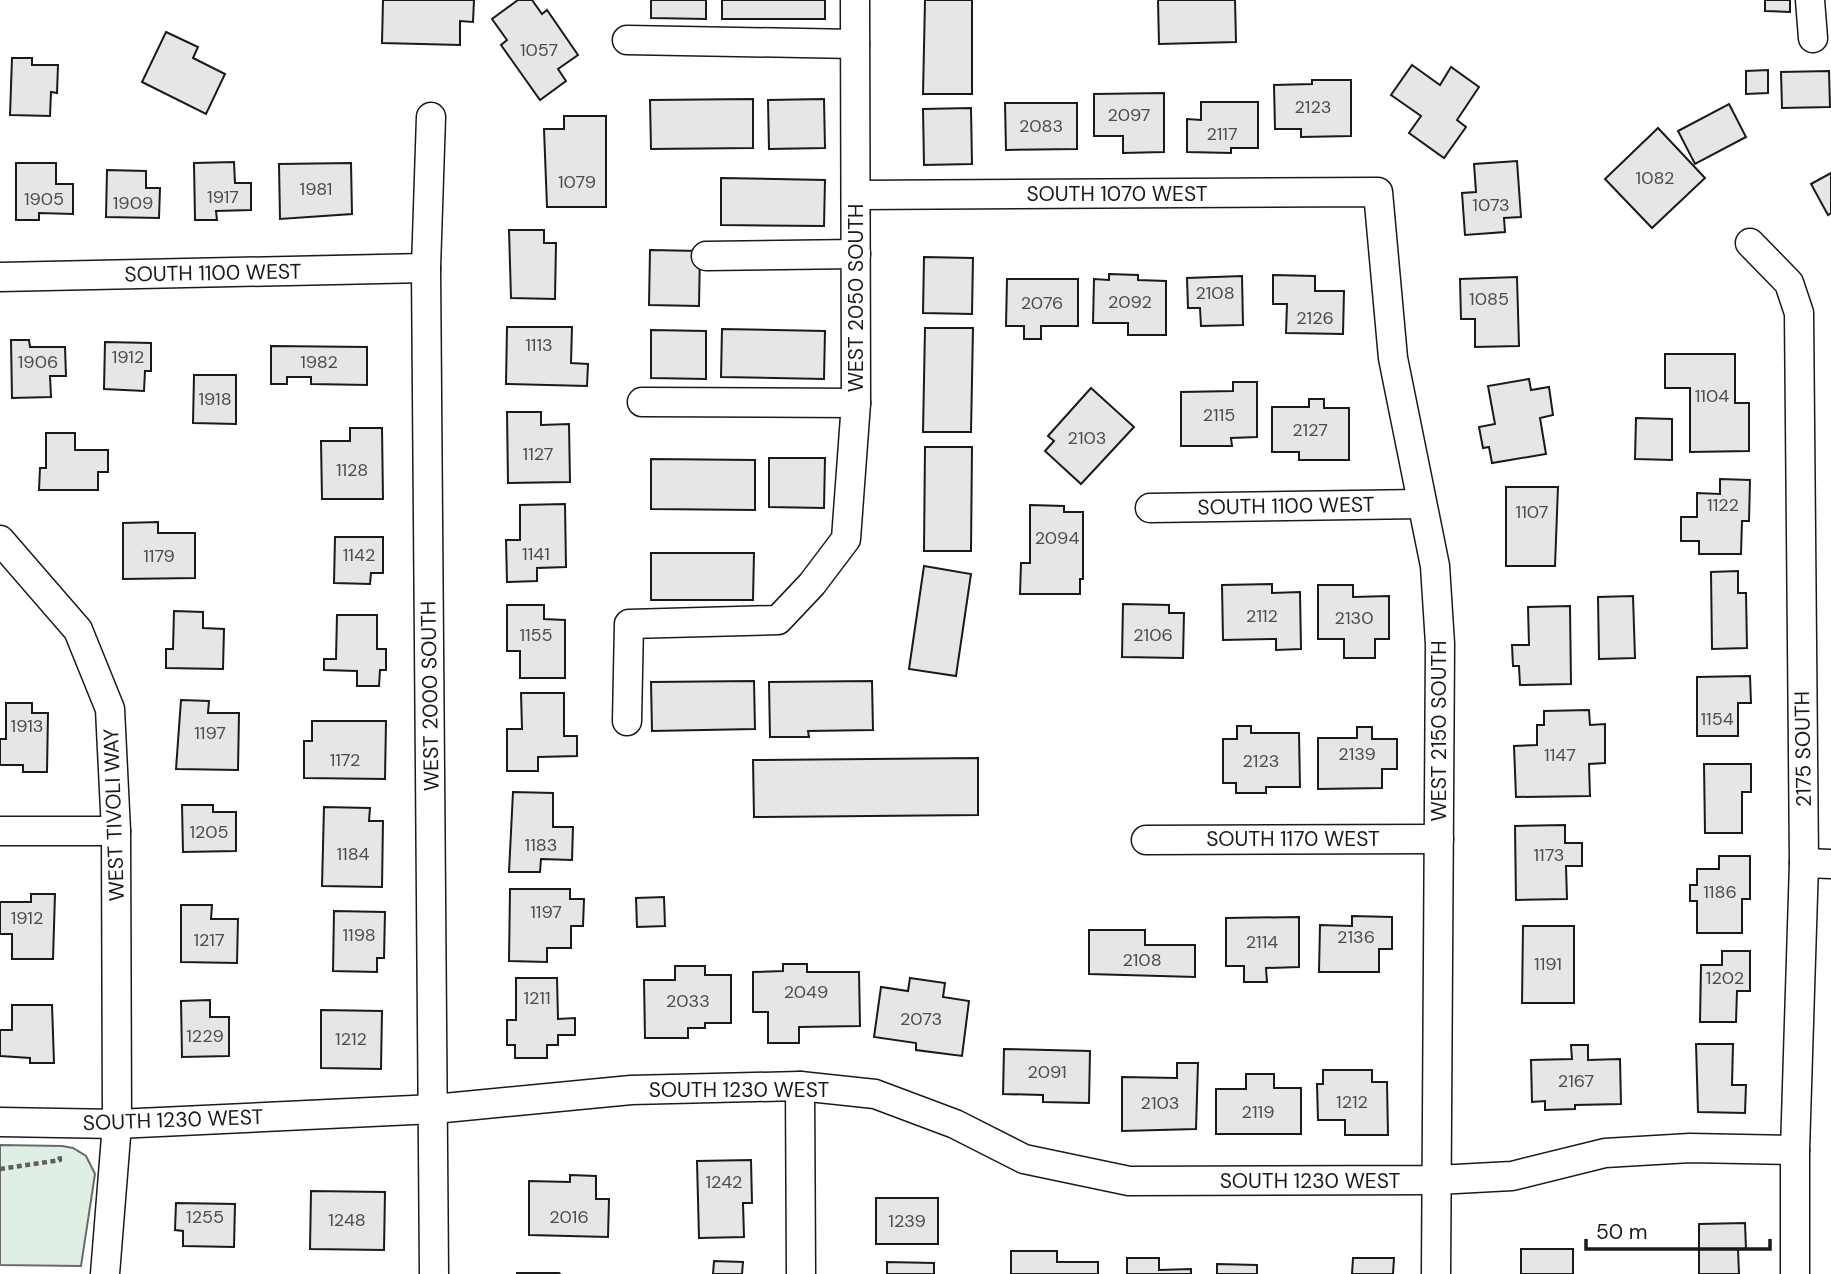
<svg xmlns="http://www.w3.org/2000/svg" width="1831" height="1274" font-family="'DM Sans',sans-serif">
	<rect width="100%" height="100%" fill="#fff"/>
	<path fill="#e0efe3" stroke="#6a6a6a" stroke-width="2" d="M0 1145 62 1146 73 1148 86 1156 95 1174 81 1266 0 1265Z"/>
	<g fill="#e6e6e6" stroke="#1a1a1a" stroke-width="2">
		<path d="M383 0H474L473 22 460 21V45L382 43Z"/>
		<path d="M518 0H532L542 14 547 10 578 55 558 69 566 81 540 100 501 45 507 40 492 19Z"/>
		<path d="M651 0H706V19L651 18Z"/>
		<rect x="722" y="0" width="103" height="19"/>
		<path d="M925 0H972V94H923Z"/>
		<path d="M1158 0H1235L1236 42 1159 44Z"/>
		<path d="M1765 0H1790V12L1765 11Z"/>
		<path d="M166 32 198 47 193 58 225 74 206 114 142 82Z"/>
		<path d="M12 58H32V65H58L57 93 51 92 50 116 10 115Z"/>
		<path d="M1412 65 1440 85 1451 67 1479 87 1457 120 1466 127 1444 158 1409 133 1421 116 1391 95Z"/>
		<path d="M1768 70V93L1746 94V71Z"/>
		<path d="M1829 71 1830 107 1782 108 1781 72Z"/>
		<path d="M1312 80H1351V136L1301 137V129H1275L1274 85 1312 84Z"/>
		<path d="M1164 93V152L1123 153V136H1094V94Z"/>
		<path d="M753 99V148L651 149 650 100Z"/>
		<path d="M824 99 825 148 769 149 768 100Z"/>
		<path d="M1201 102H1258V148H1231V153L1187 152V119L1201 120Z"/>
		<path d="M1005 103H1077V149L1006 150Z"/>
		<path d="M1729 104 1746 137 1695 164 1678 131Z"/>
		<path d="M971 108 972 164 924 165 923 109Z"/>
		<path d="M564 116H606V207H547L544 129H564Z"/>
		<path d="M1658 128 1705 178 1652 228 1605 179Z"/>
		<path d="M1517 161 1521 217 1504 218 1505 232 1465 235 1462 193 1476 192 1474 164Z"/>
		<path d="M234 162 235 183H251V210L216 211 217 220H195L194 163Z"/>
		<path d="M16 163H56V184H73V214L39 213V220H16Z"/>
		<path d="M351 163 352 214 280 219 279 164Z"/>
		<path d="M107 170 146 171V188H160L159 218 106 217Z"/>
		<path d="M1831 173V213L1828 215 1811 184Z"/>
		<path d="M721 178 825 180 824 226 721 225Z"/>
		<path d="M509 230H544V243H556L555 299 511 298Z"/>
		<path d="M650 250 700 251 699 306 649 305Z"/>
		<path d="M924 257 973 258 972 314 923 313Z"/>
		<path d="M1109 274 1138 275V280L1166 281V335H1128V323H1093L1094 279 1109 280Z"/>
		<path d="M1273 275 1315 276V291H1344L1343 334 1286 333 1287 304H1273Z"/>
		<path d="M1242 276 1243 325 1201 326 1200 308H1188L1187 278Z"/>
		<path d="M1517 277 1519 346 1475 347V319H1461L1460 279Z"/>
		<path d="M1007 279H1078V326H1041V339H1024V326H1006Z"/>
		<path d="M507 327H572L571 363 588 364 587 386 506 384Z"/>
		<path d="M925 328H973L971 432H923Z"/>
		<path d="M722 329 825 331 824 379 721 377Z"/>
		<path d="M651 330 706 331V379L651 378Z"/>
		<path d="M11 340H29L30 347H65L66 376H50L51 397 12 398Z"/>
		<path d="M105 342 151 343V371H145L144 391 104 389Z"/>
		<path d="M271 346 367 347V385L311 384V377H287V384H271Z"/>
		<path d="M1665 354H1735V403H1749V451L1690 452V388H1665Z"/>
		<path d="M194 375H236V424L193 423Z"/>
		<path d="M1529 379 1531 390 1549 387 1553 415 1540 418 1546 454 1492 463 1489 447 1483 448 1479 427 1495 424 1488 386Z"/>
		<path d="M1233 382H1257V437L1231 438 1232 446H1181V392L1233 391Z"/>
		<path d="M1091 388 1134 427 1081 484 1045 451 1054 441 1048 436Z"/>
		<path d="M1309 399H1324V408H1349V460H1299V452H1272V407H1309Z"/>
		<path d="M507 412H541V425L569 424 570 482 508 483Z"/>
		<path d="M1636 418 1672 419V460L1635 459Z"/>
		<path d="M350 428H382L383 499H322L321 441H350Z"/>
		<path d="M46 433H75V450H108V472H98V490H39L40 468H46Z"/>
		<path d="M925 447H972L971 551H924Z"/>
		<path d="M769 458H825L824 508 769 507Z"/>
		<path d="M651 459 755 460V510L651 509Z"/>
		<path d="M1720 479 1750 480 1749 521H1742L1741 554H1699V541H1681V517H1697V493L1720 494Z"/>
		<path d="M1506 487H1558L1555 566H1506Z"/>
		<path d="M565 504 566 567 537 568V581L507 582 506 540H520V505Z"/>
		<path d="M1030 505 1064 506V512H1083V579H1080V594H1020L1021 563H1030Z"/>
		<path d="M158 522V533H195V578L123 579V523Z"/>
		<path d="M335 537H383V573H371L370 584 334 583Z"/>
		<path d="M651 553H754L753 600H651Z"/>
		<path d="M924 566 971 574 956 676 909 669Z"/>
		<path d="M1738 571V593H1746L1747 648 1712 649 1711 572Z"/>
		<path d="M1272 584V593L1300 592 1301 649 1276 650V639L1223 640 1222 585Z"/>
		<path d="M1318 585H1353V597L1389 596V639H1375V658H1344V639H1318Z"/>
		<path d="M1633 596 1635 658 1599 659 1598 597Z"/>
		<path d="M1123 604 1169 605V613H1184L1183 658 1122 657Z"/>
		<path d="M507 605H544V619L565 620V678H520V651H507Z"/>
		<path d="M1570 606 1571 684 1520 685 1519 666H1513L1512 645H1529L1528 607Z"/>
		<path d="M174 611 203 612V628L224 629 223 669 166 668V649H173Z"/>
		<path d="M337 615H377V649H386V670H380L379 686H357V671L324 670V659H336Z"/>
		<path d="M1750 676 1751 703H1738V736H1697V677Z"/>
		<path d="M754 681 755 729 652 731 651 682Z"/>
		<path d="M872 681 873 730 808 731 809 737H770L769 682Z"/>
		<path d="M521 693H564V736H577V756L538 757V771H507V729H522Z"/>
		<path d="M181 700 209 701 208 713H239L238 770 176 769Z"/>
		<path d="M6 703H32V713H48L47 772H23V765H0V739H6Z"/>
		<path d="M1589 710 1590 725 1605 724V763L1589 764 1590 796 1516 797 1514 746 1537 745V725H1544V711Z"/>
		<path d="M312 721H386L385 779 304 778V741H312Z"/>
		<path d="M1237 726H1251V733H1299L1300 787H1266V793H1236V783H1223V739H1237Z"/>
		<path d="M1357 727H1372V739H1397V769H1382V788L1318 789V738H1357Z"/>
		<path d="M978 758V815L754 817 753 760Z"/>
		<path d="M1704 764H1751V792H1742V833H1705Z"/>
		<path d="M513 792 553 793V827H573L572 860 541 859 540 872H509Z"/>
		<path d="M182 805H213V812H236V851L183 852Z"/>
		<path d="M324 807 370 808 369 821H383L382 887 322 886Z"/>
		<path d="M1565 825V843H1582V866H1566L1567 899 1516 900 1515 826Z"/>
		<path d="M1719 856H1750V899H1742V933H1697V901H1690V885H1697V869H1719Z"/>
		<path d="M510 889H570V899H584L583 926H571V948H547V962L509 961Z"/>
		<path d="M31 894H55L53 959H12V934H0V902H31Z"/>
		<path d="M664 897 665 926 637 927 636 898Z"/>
		<path d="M181 905H212L211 919H238L237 963 181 962Z"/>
		<path d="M334 911 385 912 384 958H377V972L333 971Z"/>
		<path d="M1352 916 1392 917V949H1379V972H1319L1320 925 1352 926Z"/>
		<path d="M1299 917V967L1266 968 1267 982H1244V966H1226V918Z"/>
		<path d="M1523 926H1574V1003H1522Z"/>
		<path d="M1089 930H1145V945H1195V977L1089 974Z"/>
		<path d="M1722 951H1750V991H1737L1736 1022H1700L1701 965H1722Z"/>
		<path d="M783 964H807V972H859L860 1026 799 1027V1043H768V1012H753V972L783 971Z"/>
		<path d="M675 966H705V975H731V1023H705V1028H688V1038H645L644 980H675Z"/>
		<path d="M516 978H557L558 1019 575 1018V1035H558V1045H547V1058H515V1045H507V1020H516Z"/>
		<path d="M910 978 945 983 943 997 969 1001 962 1056 916 1050V1043L874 1037 881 987 908 991Z"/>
		<path d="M210 1000V1017H229V1056L182 1057 181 1001Z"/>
		<path d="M12 1005H52L54 1063H30V1058L0 1056V1030H12Z"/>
		<path d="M321 1010 382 1011 381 1069 321 1068Z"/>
		<path d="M1696 1044H1733L1732 1085H1746L1745 1113 1698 1112Z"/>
		<path d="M1571 1045H1588V1060L1620 1059 1621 1104 1575 1105V1109L1545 1110V1101L1532 1102 1531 1060 1572 1059Z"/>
		<path d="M1004 1049 1090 1051 1089 1103 1043 1102V1095L1003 1094Z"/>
		<path d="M1177 1063H1198L1196 1129 1122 1131V1077L1177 1078Z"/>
		<path d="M1323 1070H1372V1082H1387L1388 1135H1345V1120H1318L1317 1084H1323Z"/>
		<path d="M1246 1074H1274V1088H1301V1134H1216V1089H1246Z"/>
		<path d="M751 1160 752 1203H743L744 1237 699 1238 697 1161Z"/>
		<path d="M570 1175 596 1176V1199H609L608 1237 529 1235V1181L570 1182Z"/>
		<path d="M311 1191 385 1192 384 1250 310 1249Z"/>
		<rect x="876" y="1198" width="62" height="46"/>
		<path d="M176 1203 235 1204 234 1247 183 1246V1231L175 1230Z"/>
		<path d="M1745 1223 1746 1249H1738L1739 1274H1699V1224Z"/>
		<rect x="1521" y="1249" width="52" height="25"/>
		<path d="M1011 1251H1057V1262H1098V1274H1011Z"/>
		<path d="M1127 1258H1159V1270L1191 1269V1274H1127Z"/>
		<path d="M1353 1258H1394L1393 1274H1352Z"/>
		<path d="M714 1261 743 1262 742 1274H713Z"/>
		<path d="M887 1262 934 1263V1274H887Z"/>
		<path d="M1217 1264 1257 1265V1274H1217Z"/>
		<path d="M517 1273H559L560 1274H517Z"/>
	</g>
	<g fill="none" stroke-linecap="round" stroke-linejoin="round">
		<g stroke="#1a1a1a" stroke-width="31">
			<g id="minor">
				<path d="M1810 0 1813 38"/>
				<path d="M627 40 855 44"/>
				<path d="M431 117 426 268 434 1274"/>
				<path d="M856 195 1378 192 1393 358 1435 566 1440 644 1436 1274"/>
				<path d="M1750 243 1789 283 1799 313 1804 863 1795 1150V1274"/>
				<path d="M706 256 856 254"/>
				<path d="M0 277 426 268"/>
				<path d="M642 402 856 403"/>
				<path d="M1150 508 1421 504"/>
				<path d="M0 540 78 630 110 709 116 831 117 1124 105 1274"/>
				<path d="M627 721 629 624 778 620 812 584 846 539 856 403 855 0"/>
				<path d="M0 831H116"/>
				<path d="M1146 840 1439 839"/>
				<path d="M1804 863 1831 864"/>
				<path d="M800 1086 801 1274"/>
				<path d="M0 1122 117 1124 434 1109 631 1090 800 1086 875 1094 955 1124 1024 1159 1129 1181 1437 1180 1512 1176 1605 1153 1690 1148 1795 1150"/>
			</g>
		</g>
		<path stroke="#5f5f5f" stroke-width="4.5" stroke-dasharray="5 3.5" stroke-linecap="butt" d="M0 1169 60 1160 59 1153"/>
		<use href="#minor" stroke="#fff" stroke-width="28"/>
	</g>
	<g text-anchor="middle" stroke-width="5" stroke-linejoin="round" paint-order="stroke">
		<g font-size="18" fill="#4d4d4d">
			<text x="539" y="56">1057</text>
			<text x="1313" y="113">2123</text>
			<text x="1129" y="121">2097</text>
			<text x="1041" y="132">2083</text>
			<text x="1222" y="140">2117</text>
			<text x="1655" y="184">1082</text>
			<text x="577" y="188">1079</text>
			<text x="316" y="195">1981</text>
			<text x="223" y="203">1917</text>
			<text x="44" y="205">1905</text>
			<text x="133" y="209">1909</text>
			<text x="1491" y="211">1073</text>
			<text x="1215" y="299">2108</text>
			<text x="1489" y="305">1085</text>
			<text x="1130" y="308">2092</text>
			<text x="1042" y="309">2076</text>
			<text x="1315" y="324">2126</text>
			<text x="539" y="351">1113</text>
			<text x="128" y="363">1912</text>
			<text x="38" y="368">1906</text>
			<text x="319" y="368">1982</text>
			<text x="1712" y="402">1104</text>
			<text x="215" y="405">1918</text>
			<text x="1219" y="421">2115</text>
			<text x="1310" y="436">2127</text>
			<text x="1087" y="444">2103</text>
			<text x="538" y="460">1127</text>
			<text x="352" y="476">1128</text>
			<text x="1723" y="511">1122</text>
			<text x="1532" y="518">1107</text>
			<text x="1057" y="544">2094</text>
			<text x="536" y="560">1141</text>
			<text x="359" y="561">1142</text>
			<text x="159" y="562">1179</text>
			<text x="1262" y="622">2112</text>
			<text x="1354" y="624">2130</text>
			<text x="536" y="641">1155</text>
			<text x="1153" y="641">2106</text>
			<text x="1717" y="725">1154</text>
			<text x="27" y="732">1913</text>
			<text x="210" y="739">1197</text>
			<text x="1357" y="760">2139</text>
			<text x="1560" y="761">1147</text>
			<text x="345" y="766">1172</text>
			<text x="1261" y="767">2123</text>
			<text x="209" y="838">1205</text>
			<text x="541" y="851">1183</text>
			<text x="353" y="860">1184</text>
			<text x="1549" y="861">1173</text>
			<text x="1720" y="898">1186</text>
			<text x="546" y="918">1197</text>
			<text x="27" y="924">1912</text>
			<text x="359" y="941">1198</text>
			<text x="1356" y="943">2136</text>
			<text x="209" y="946">1217</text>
			<text x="1262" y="948">2114</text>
			<text x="1142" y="966">2108</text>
			<text x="1548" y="970">1191</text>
			<text x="1725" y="984">1202</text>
			<text x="806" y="998">2049</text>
			<text x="537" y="1004">1211</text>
			<text x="688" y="1007">2033</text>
			<text x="921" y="1025">2073</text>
			<text x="205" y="1042">1229</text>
			<text x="351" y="1045">1212</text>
			<text x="1047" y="1078">2091</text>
			<text x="1576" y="1087">2167</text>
			<text x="1352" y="1108">1212</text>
			<text x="1160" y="1109">2103</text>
			<text x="1258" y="1118">2119</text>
			<text x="724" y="1188">1242</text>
			<text x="205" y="1223">1255</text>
			<text x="569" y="1223">2016</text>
			<text x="347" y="1226">1248</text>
			<text x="907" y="1227">1239</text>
		</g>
		<g font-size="21" fill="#1a1a1a" stroke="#fff">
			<text x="1117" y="201">SOUTH 1070 WEST</text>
			<text transform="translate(213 273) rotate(-1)" y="7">SOUTH 1100 WEST</text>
			<text transform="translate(856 298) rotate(-90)" y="7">WEST 2050 SOUTH</text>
			<text transform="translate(1286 506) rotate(-1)" y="7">SOUTH 1100 WEST</text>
			<text transform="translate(430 696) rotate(-91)" y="7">WEST 2000 SOUTH</text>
			<text transform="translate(1439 731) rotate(-90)" y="7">WEST 2150 SOUTH</text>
			<text transform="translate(1803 749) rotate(-91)" y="7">2175 SOUTH</text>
			<text transform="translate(114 815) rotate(-92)" y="7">WEST TIVOLI WAY</text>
			<text x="1293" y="846">SOUTH 1170 WEST</text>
			<text x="739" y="1097">SOUTH 1230 WEST</text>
			<text transform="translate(173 1120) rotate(-2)" y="7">SOUTH 1230 WEST</text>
			<text x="1310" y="1188">SOUTH 1230 WEST</text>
		</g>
	</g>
	<path d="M1586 1239v10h184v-10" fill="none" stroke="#1a1a1a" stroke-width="3.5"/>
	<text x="1596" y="1239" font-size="21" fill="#1a1a1a" stroke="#ffffff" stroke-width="5" paint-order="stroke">50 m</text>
</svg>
